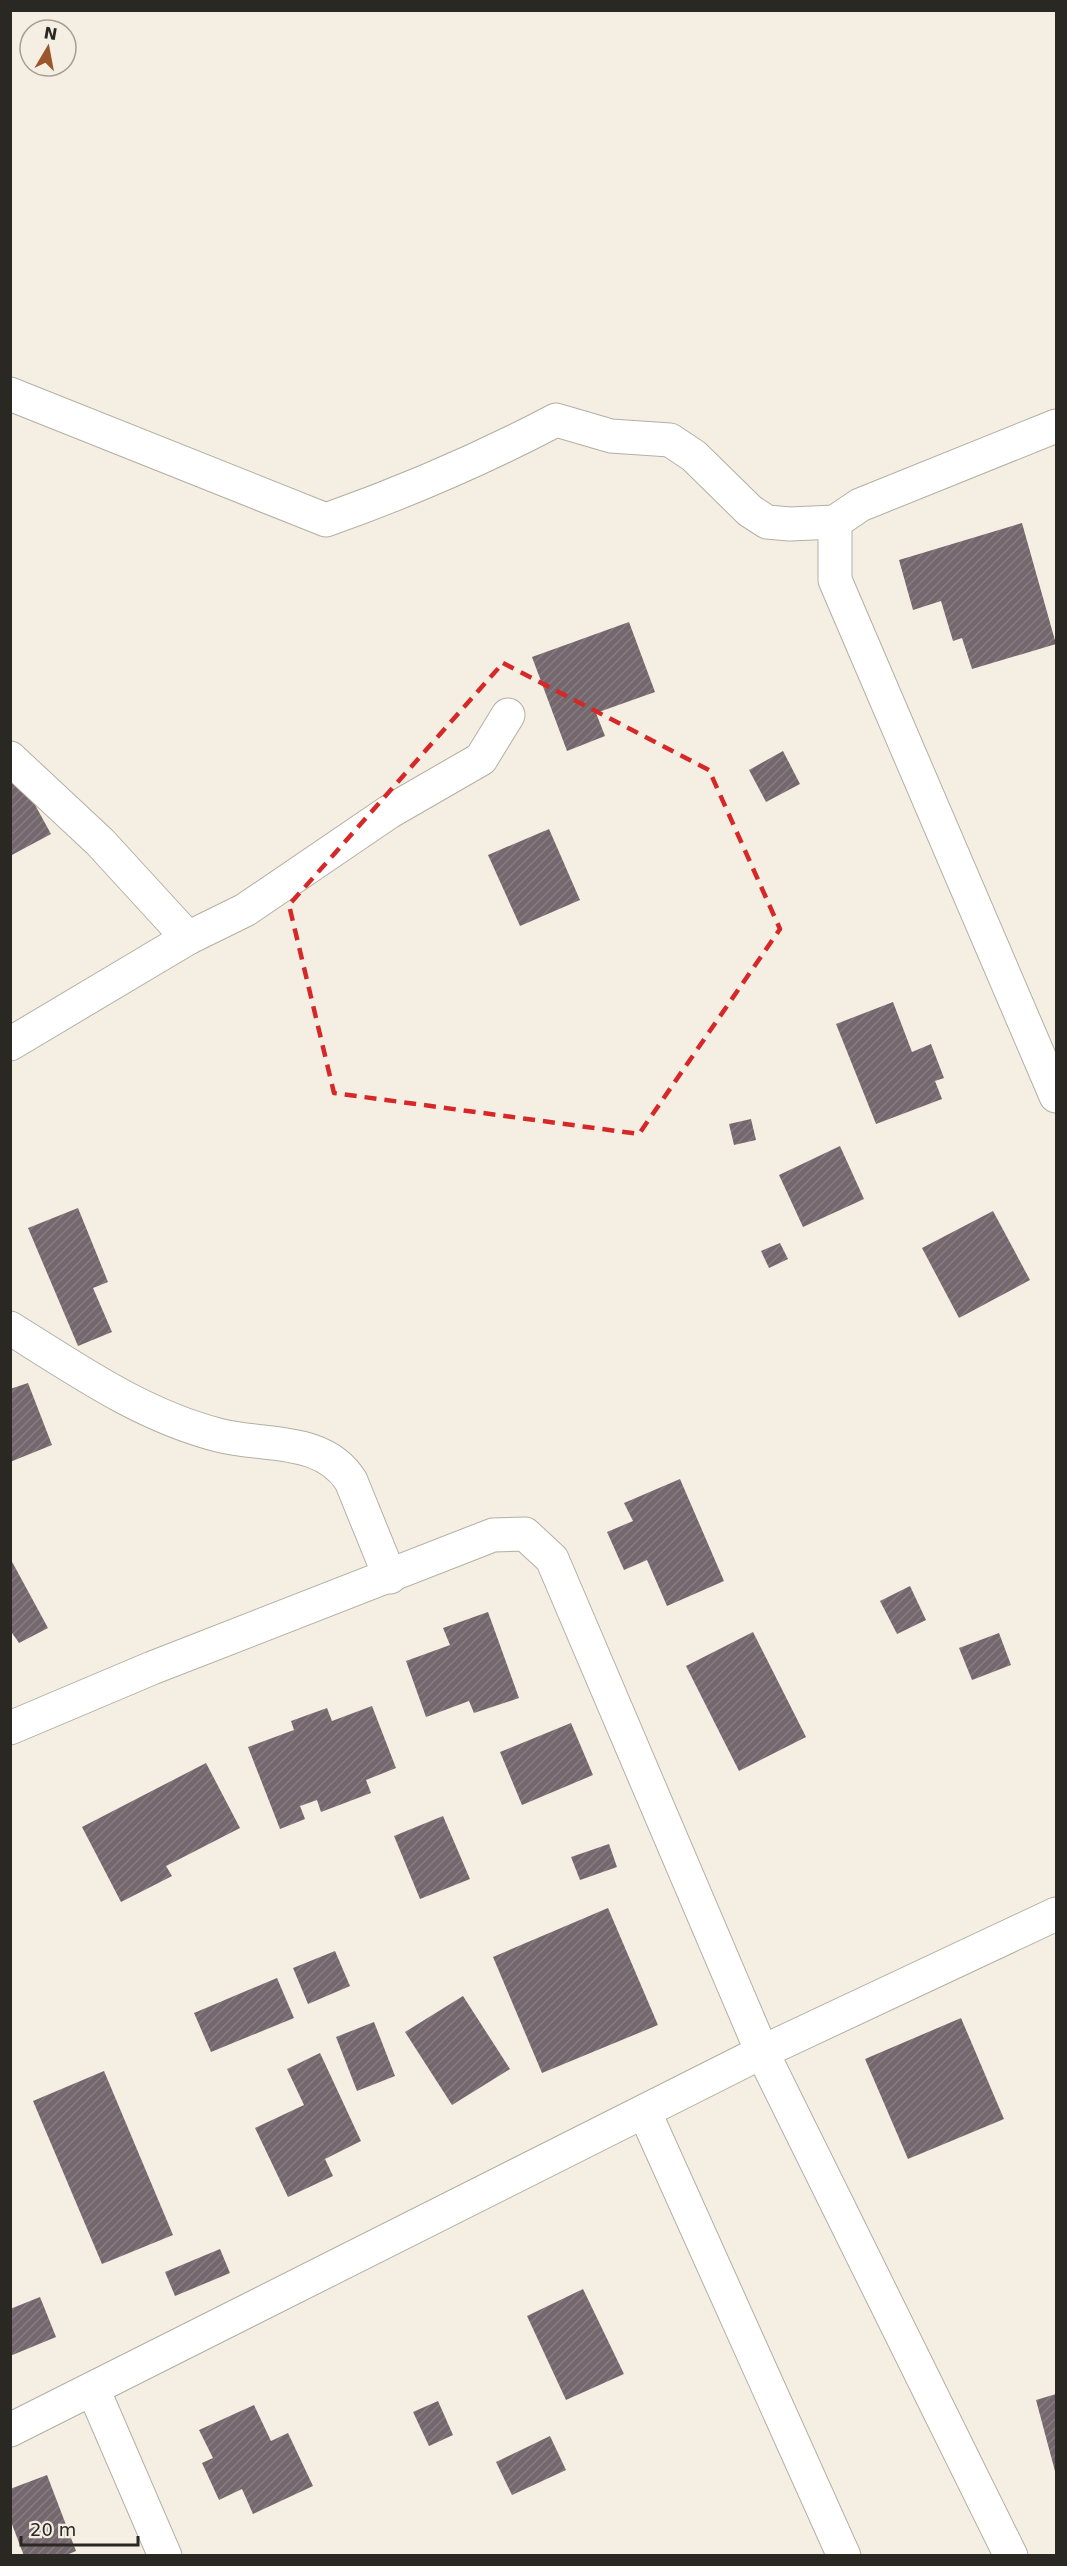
<svg xmlns="http://www.w3.org/2000/svg" width="1067" height="2566" font-family="'DejaVu Sans',sans-serif">
	<defs>
		<pattern id="building-hatch" width="6" height="6" patternUnits="userSpaceOnUse" patternTransform="scale(1.5)"><rect width="6" height="6" fill="#74676d"/><path d="M-1 1l2-2M0 6l6-6M5 7l2-2" fill="none" stroke="#877d81"/></pattern>
	</defs>
	<rect width="100%" height="100%" fill="#f4efe2"/>
	<g fill="url(#building-hatch)">
		<path d="M1022 523 1056 644 972 669 962 638 953 641 941 601 913 610 899 560Z"/>
		<path d="M629 622 655 692 596 713 605 736 567 751 532 657Z"/>
		<path d="M783 751 800 784 766 802 749 770Z"/>
		<path d="M17 772 51 834 10 856V776Z"/>
		<path d="M549 829 580 900 520 926 488 855Z"/>
		<path d="M893 1002 912 1052 931 1044 944 1078 935 1081 942 1099 876 1124 836 1024Z"/>
		<path d="M751 1119 756 1140 734 1145 729 1124Z"/>
		<path d="M840 1146 864 1199 803 1227 779 1175Z"/>
		<path d="M78 1208 108 1282 93 1288 112 1332 78 1346 28 1228Z"/>
		<path d="M993 1211 1030 1280 959 1318 922 1248Z"/>
		<path d="M780 1243 788 1259 769 1268 761 1251Z"/>
		<path d="M28 1383 52 1445 10 1462V1389Z"/>
		<path d="M680 1479 724 1581 667 1606 647 1560 624 1570 607 1532 633 1521 624 1503Z"/>
		<path d="M10 1558 48 1628 19 1643 10 1630Z"/>
		<path d="M910 1586 926 1620 897 1634 880 1601Z"/>
		<path d="M488 1612 519 1698 474 1713 469 1701 426 1717 406 1661 450 1645 443 1628Z"/>
		<path d="M753 1632 806 1737 739 1771 686 1666Z"/>
		<path d="M999 1633 1011 1665 972 1680 959 1648Z"/>
		<path d="M372 1706 396 1768 366 1780 371 1793 321 1812 317 1800 300 1806 305 1819 280 1829 248 1747 294 1730 291 1721 327 1708 332 1721Z"/>
		<path d="M571 1723 593 1775 522 1805 500 1752Z"/>
		<path d="M206 1763 240 1828 166 1866 172 1876 121 1902 82 1827Z"/>
		<path d="M443 1816 470 1879 420 1899 394 1836Z"/>
		<path d="M609 1844 617 1867 580 1880 571 1857Z"/>
		<path d="M608 1908 658 2025 542 2073 493 1957Z"/>
		<path d="M335 1951 350 1986 308 2004 293 1968Z"/>
		<path d="M277 1978 294 2018 211 2052 194 2013Z"/>
		<path d="M463 1996 510 2069 452 2105 405 2032Z"/>
		<path d="M961 2018 1004 2119 908 2159 865 2059Z"/>
		<path d="M374 2022 395 2076 357 2091 336 2037Z"/>
		<path d="M320 2053 361 2141 325 2159 333 2176 288 2197 255 2128 304 2105 287 2069Z"/>
		<path d="M104 2071 173 2235 102 2264 33 2101Z"/>
		<path d="M220 2249 230 2273 175 2296 165 2272Z"/>
		<path d="M583 2289 624 2374 566 2400 527 2316Z"/>
		<path d="M40 2297 56 2337 10 2356V2309Z"/>
		<path d="M1056 2394V2475L1036 2400Z"/>
		<path d="M438 2401 453 2435 429 2446 413 2412Z"/>
		<path d="M254 2405 271 2441 288 2433 313 2486 253 2514 242 2489 219 2500 202 2463 213 2458 199 2430Z"/>
		<path d="M550 2436 566 2470 512 2495 496 2462Z"/>
		<path d="M47 2475 76 2551 64 2556H24L10 2519V2489Z"/>
	</g>
	<g fill="none" stroke-linecap="round" stroke-linejoin="round">
		<g stroke="#b4afa3" stroke-width="35">
			<g id="minor">
				<path d="M10 394 326 520C405 492 482 459 556 420L611 436 670 440 694 456 750 511 767 522 790 524 835 522"/>
				<path d="M1056 426 860 505 835 522V580L1056 1096"/>
				<path d="M10 758 100 842 188 938 10 1044"/>
				<path d="M188 938 245 910 389 812 481 759 508 715"/>
				<path d="M10 1328C77 1370 141 1415 218 1435 263 1447 323 1436 351 1481L390 1577"/>
				<path d="M10 1728 152 1668 493 1535 525 1534 552 1559 762 2052 1011 2556"/>
				<path d="M645 2113 844 2556"/>
				<path d="M93 2389 165 2556"/>
				<path d="M10 2430 762 2052 1056 1914"/>
			</g>
		</g>
		<use href="#minor" stroke="#fff" stroke-width="33"/>
	</g>
	<path fill="none" stroke="#d62828" stroke-width="4.5" stroke-dasharray="12 8" stroke-linejoin="round" d="M503 663 709 770 780 929 639 1134 334 1093 289 905Z"/>
	<rect width="1067" height="2566" fill="none" stroke="#292823" stroke-width="24"/>
	<g transform="translate(48 48) rotate(10)"><circle r="28" fill="#f4efe2" stroke="#a39f96" stroke-width="1.5"/>
	<path d="M0-4.5L10 22L0 15L-10 22Z" fill="#9c562c"/>
	<text y="-9" font-size="16" font-weight="bold" text-anchor="middle" fill="#292823">N</text>
	</g>
	<path d="M21 2536v9h117v-9" fill="none" stroke="#292823" stroke-width="3"/>
	<text x="30" y="2536" font-size="18" fill="#292823" stroke="#f4efe2" stroke-width="4.5" paint-order="stroke">20 m</text>
</svg>
